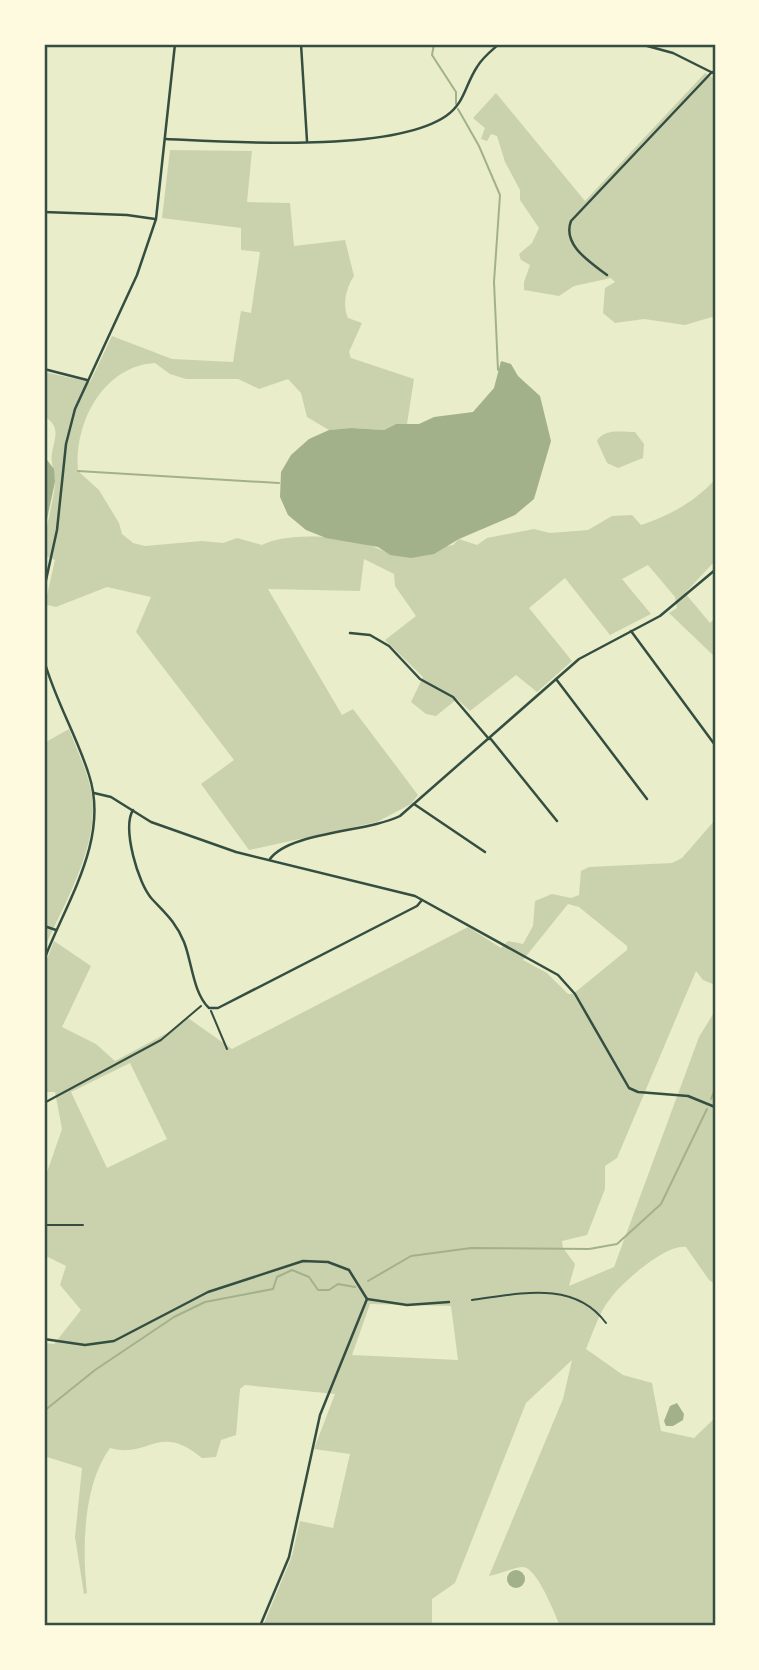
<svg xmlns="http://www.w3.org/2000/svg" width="759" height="1670" font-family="'Sofia Sans Condensed',sans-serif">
	<rect width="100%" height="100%" fill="#e9edc9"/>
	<g fill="#cad2ad" fill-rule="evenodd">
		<path d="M705 73 715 79V319L712 317 685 325 644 319 615 323 603 313 605 288 615 282 611 278 574 286 559 296 524 290V282L530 265 521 260 519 254 532 243 539 228 520 200V190L505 162 497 136 491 134 487 141 481 139 485 128 473 118 496 93 585 201Z"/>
		<path d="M170 150 252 151 247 202 290 203 294 246 345 240 354 276C346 288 342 305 348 318L362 323 349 352 351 358 414 379 407 424H396L384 430 351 428 329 430 307 417 301 393 288 379 259 389 238 379H186L170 374 155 363C103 366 74 423 78 471L99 490 119 523 122 534 133 543 145 546 202 541 223 543 237 538 262 545C291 530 363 536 390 555L453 545 459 539 477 545 487 538 534 529 550 533 588 530 612 516 632 515 641 525C667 517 698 500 715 479V561L685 593 710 623 715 618V657L669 613 677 608 675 597 648 565 622 579 651 614 610 635 565 578 529 608 572 661 537 692 516 675 470 711 457 699 436 716 426 714 411 702 423 677 385 640 416 616 395 586 394 574 364 559 360 591 268 589 342 715 353 709 418 795 411 804 377 822 249 850 201 784 234 760 136 632 151 597 107 587 56 607 47 605 46 600 55 560 44 555C44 531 52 509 55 485 56 475 50 463 52 453 55 436 61 427 44 416V372L90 382 112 336 172 359 233 362 241 311 251 313 260 252 241 250V228L162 218Z"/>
		<path d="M635 432 644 444 643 458 618 468 607 463 597 441C604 428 622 432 635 432Z"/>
		<path d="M69 729C77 751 88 772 92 795 99 847 64 903 44 949V743Z"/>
		<path d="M715 820V985L703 980 696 971 617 1158 605 1166V1189L587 1235 562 1241 563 1248 575 1264 569 1286 614 1267 699 1037 715 1011V1284L709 1280 686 1247C667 1243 621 1283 610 1299 599 1312 593 1333 586 1349L623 1375 652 1383 661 1431 694 1438 715 1418V1626H560C555 1614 536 1565 522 1567 512 1568 500 1574 489 1576L563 1399 572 1360 526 1403 455 1583 432 1599V1626H263L292 1556 300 1521 333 1528 350 1454 314 1449 335 1394 245 1385 240 1389 236 1435 221 1440 216 1457 202 1458C158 1422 150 1459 110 1448 83 1485 82 1548 87 1593L84 1594 75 1537 82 1468 44 1456V1343L54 1344 81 1310 60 1285 66 1266 44 1255V1181L62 1129 55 1092H44V967L54 941 91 966 62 1027 96 1044 115 1061 167 1033 188 1018 232 1049 468 927 501 948 508 941 523 944 533 926 535 901 552 894 571 898 579 895 581 871 589 867 672 863 682 858ZM568 904 579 907 627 946V950L573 994H568L547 973 523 960ZM130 1063 167 1139 107 1168 71 1092ZM370 1304 451 1306 458 1360 352 1355Z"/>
	</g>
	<g fill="#a3b18a">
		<path d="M501 361 511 364 518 376 540 396 551 441 534 499 515 515 459 539 434 554 411 558 390 555 378 547 326 538 306 530 288 515 280 497 281 472 291 455 309 439 329 430 351 428 384 430 396 424H419L434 417 473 412 494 388Z"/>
		<path d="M44 456 54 469 55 482 44 533Z"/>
		<path d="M677 1403 684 1414 683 1420 673 1426H666L664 1421 670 1406Z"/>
		<circle cx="516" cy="1579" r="9"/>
	</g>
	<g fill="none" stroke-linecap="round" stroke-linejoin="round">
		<g stroke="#a3b18a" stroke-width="2">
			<path d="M434 44 432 55 456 92V104"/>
			<path d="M458 109 479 146 500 195 494 282 498 370"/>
			<path d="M78 471 279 483"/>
			<path d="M711 1099 715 1089"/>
			<path d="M368 1281 411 1256 471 1248 589 1249 617 1244 661 1204 707 1109"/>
			<path d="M44 1411 95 1370 174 1317 205 1302 273 1289 277 1277 292 1270 309 1277 318 1290H329L338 1284 355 1287"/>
		</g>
		<g stroke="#344e41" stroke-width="2">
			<path d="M211 1011 227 1049"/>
			<path d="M44 1103 161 1040 201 1006"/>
			<path d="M44 1225H83"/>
			<path d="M472 1300C518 1294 574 1279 606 1323"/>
		</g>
		<g stroke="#344e41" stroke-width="2.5">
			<path d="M301 44 307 141"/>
			<path d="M640 44 673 53 715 74"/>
			<path d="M166 139C233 142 392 153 446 116 465 103 465 85 477 67 482 58 491 51 499 44"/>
			<path d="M44 212 127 215 155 219"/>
			<path d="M607 275C590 262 562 245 571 221L712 72"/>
			<path d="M44 369 87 380"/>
			<path d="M44 589 57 530 66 444 75 409 137 275 156 219 175 44"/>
			<path d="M631 631 715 745"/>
			<path d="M350 633 370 635 389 646 420 679 453 697 489 739"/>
			<path d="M44 660C55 700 77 736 89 775 110 839 66 902 44 960"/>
			<path d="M556 679 647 799"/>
			<path d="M490 738 557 821"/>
			<path d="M94 793 111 797 151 822 236 852 415 896 558 975 575 994 629 1088 638 1092 688 1096 715 1107"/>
			<path d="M414 804 485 852"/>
			<path d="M133 810C122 828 138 884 152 899 165 913 176 922 184 942 192 962 193 993 209 1008H218L417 906 422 900"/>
			<path d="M270 859C289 832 368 832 400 816L579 659 660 616 715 570"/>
			<path d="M44 926 56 930"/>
			<path d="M367 1299 407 1305 449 1302"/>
			<path d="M44 1339 85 1345 114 1341 208 1292 303 1261 328 1262 349 1270 367 1299"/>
			<path d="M260 1626 289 1557 320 1415 367 1299"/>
		</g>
	</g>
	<rect width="759" height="1670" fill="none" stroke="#fefae0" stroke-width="91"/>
	<rect x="46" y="46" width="668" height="1578" fill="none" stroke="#344e41" stroke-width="2.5"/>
</svg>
